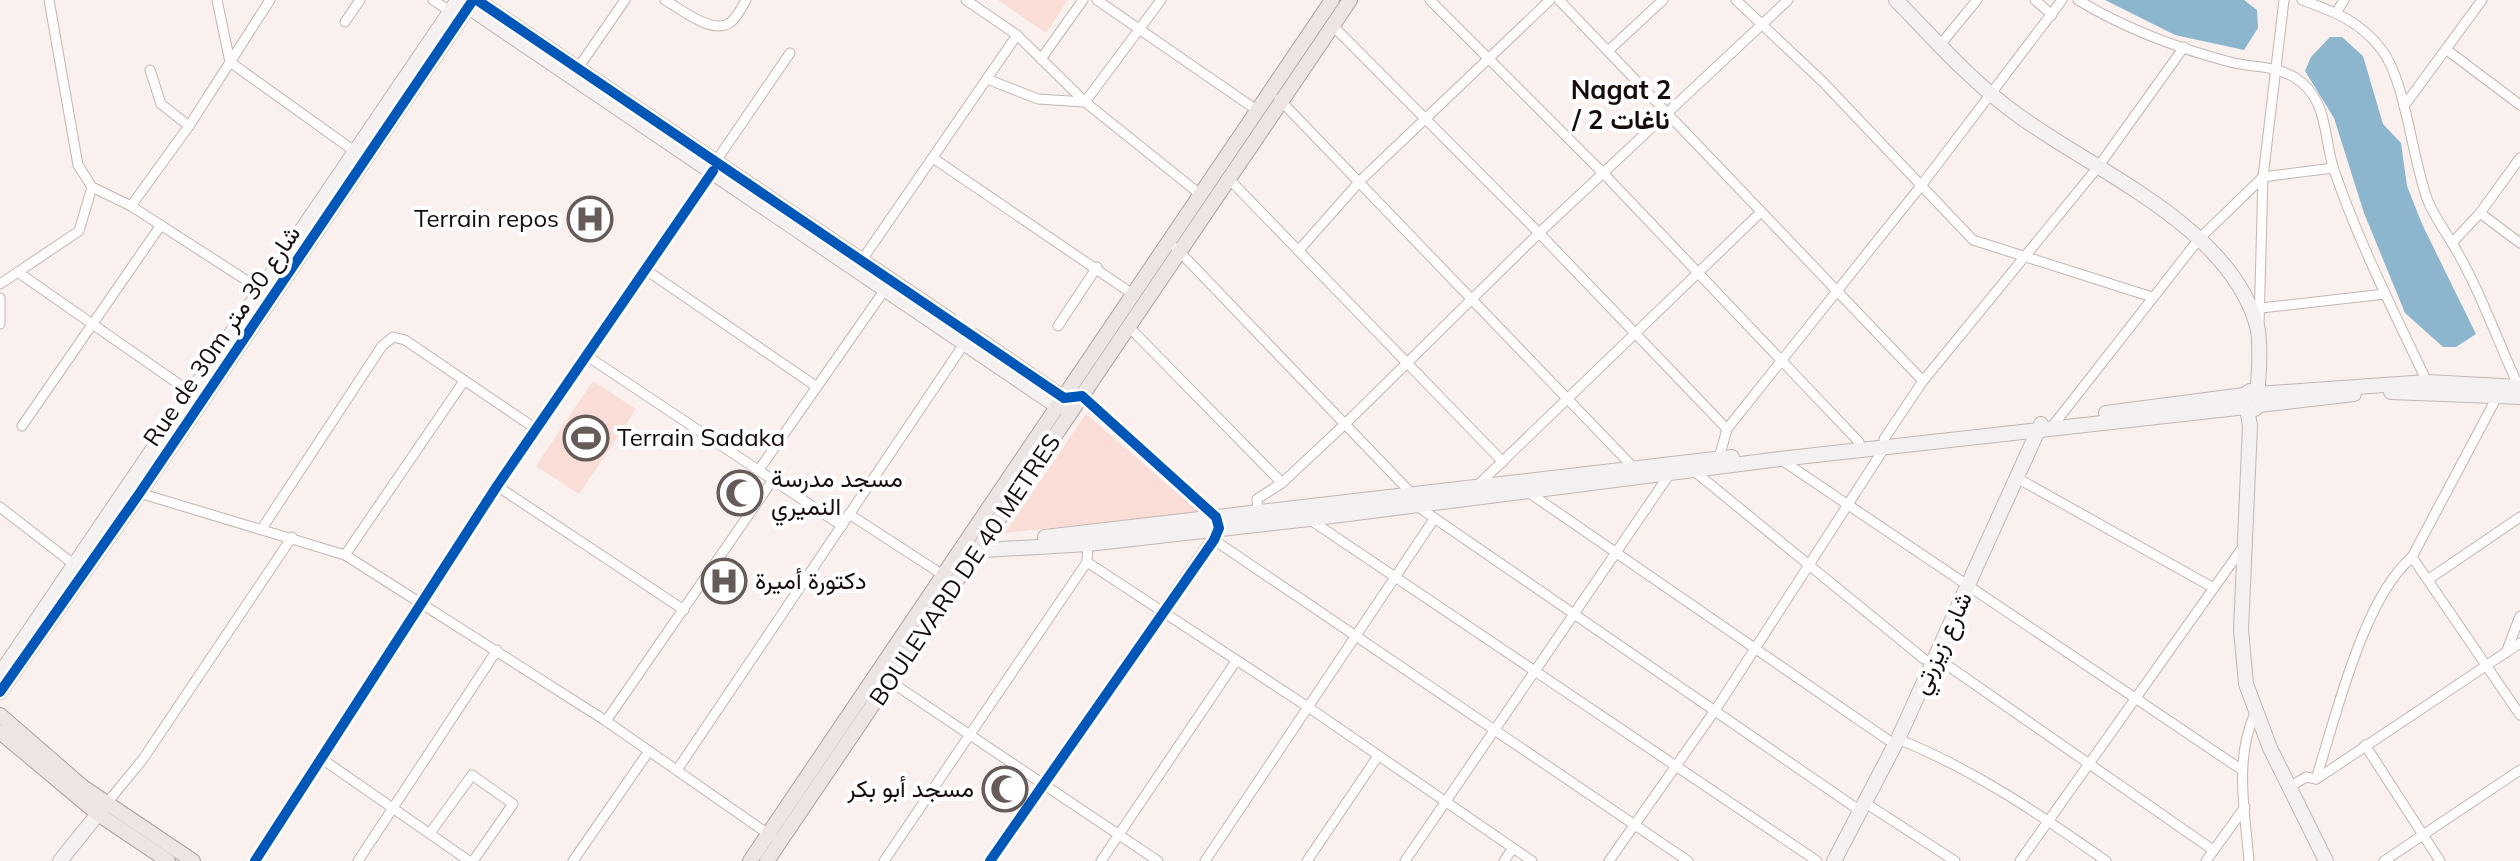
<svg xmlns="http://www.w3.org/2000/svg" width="2520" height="861" font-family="Mulish,Vazirmatn,sans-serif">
	<rect width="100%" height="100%" fill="#faf1ee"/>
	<g fill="#f9ddd6">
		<path d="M998 0H1068L1046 33Z"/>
		<path d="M593 381 636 409 579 494 536 466Z"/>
		<path d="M1086 414 1199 512 1005 533Z"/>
	</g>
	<g fill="#8bb6ce">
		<path d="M2105 0H2244L2257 10 2258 28 2244 50 2175 35Z"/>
		<path d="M2330 37H2342L2363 56 2383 124 2401 143 2407 186 2422 224 2476 334 2456 347H2443L2405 313 2364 213 2334 118 2305 71 2311 57Z"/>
	</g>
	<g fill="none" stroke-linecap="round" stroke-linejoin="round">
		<g stroke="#c0b7b4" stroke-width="11">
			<g id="street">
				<path d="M49 0 78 165 92 187 131 206 263 291"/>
				<path d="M217 0 230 62 357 153"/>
				<path d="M433 0 450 11"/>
				<path d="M665 0C681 9 713 36 731 22 737 17 742 7 746 0"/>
				<path d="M966 0 1017 35 1085 102 1201 195"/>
				<path d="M1097 0 1258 111"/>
				<path d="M1430 0 1604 174 1859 442"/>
				<path d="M1559 0 1923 381"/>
				<path d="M1736 0 1823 82 1973 240 2152 297"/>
				<path d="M2035 0 2052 15"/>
				<path d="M2078 0C2124 28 2177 48 2230 62 2253 68 2273 65 2294 77 2329 98 2323 137 2334 170 2359 243 2394 312 2427 382"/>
				<path d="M2302 0C2335 12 2360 21 2382 50 2406 82 2412 160 2428 201 2434 216 2444 229 2452 243 2479 287 2497 340 2519 387"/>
				<path d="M2336 13 2344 0"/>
				<path d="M345 22 360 0"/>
				<path d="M1333 26 1539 233 1727 429"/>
				<path d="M1940 45 1977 0"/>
				<path d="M2447 50 2520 105"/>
				<path d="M1608 51 1663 0"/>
				<path d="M1041 59 1083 0"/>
				<path d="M578 68 625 0"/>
				<path d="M150 70 161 104 189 126"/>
				<path d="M987 79 1038 99 1085 102 1161 0"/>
				<path d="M1279 99 1633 467"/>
				<path d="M2404 106 2482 0"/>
				<path d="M933 158 1134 295"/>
				<path d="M716 161 790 53"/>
				<path d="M1229 179 1503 462"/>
				<path d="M131 206 189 126 270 0"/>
				<path d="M2480 213 2520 243"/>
				<path d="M2452 243 2480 213 2520 158"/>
				<path d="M1176 248 1412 494"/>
				<path d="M1299 250 1361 180 1550 0"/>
				<path d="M862 260 1017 35"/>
				<path d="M646 270 817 387"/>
				<path d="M19 273 193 394"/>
				<path d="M0 284 79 231 92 187"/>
				<path d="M0 298V324"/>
				<path d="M2261 308 2385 294"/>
				<path d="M2259 325 2263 177 2284 0"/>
				<path d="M1058 326 1097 267"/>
				<path d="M1129 327 1282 483"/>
				<path d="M587 356 842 526"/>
				<path d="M22 426 161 225"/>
				<path d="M2051 428 2199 239 2263 177 2333 168"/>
				<path d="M1884 439 1923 381 2098 167 2184 47"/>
				<path d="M1719 458 1727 429 1920 187 2062 0"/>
				<path d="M1780 459 2242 770"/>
				<path d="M758 471 886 288"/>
				<path d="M1694 471 1924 659"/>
				<path d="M2017 478 2212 587"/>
				<path d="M1478 485 1761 212"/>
				<path d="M497 486 684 610"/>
				<path d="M136 492 345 555 606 721 771 836"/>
				<path d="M1528 492 1888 740"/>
				<path d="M1414 504 1856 808"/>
				<path d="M0 507 76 566"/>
				<path d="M1258 513 1257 499 1282 483 1345 424 1539 233 1788 0"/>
				<path d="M849 514 943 575"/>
				<path d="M1309 519 1817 861"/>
				<path d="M261 530 382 346 393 337 405 340 536 429"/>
				<path d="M1214 540 1688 861"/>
				<path d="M1088 544 1087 562 1308 707 1532 861"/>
				<path d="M345 555 464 381"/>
				<path d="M2412 557 2520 715"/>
				<path d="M2429 579 2520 517"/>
				<path d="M2506 653 2520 616"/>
				<path d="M1934 656 2213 850"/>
				<path d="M885 678 1158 861"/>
				<path d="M606 721 772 481"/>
				<path d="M1898 739C1973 769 2041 815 2106 861"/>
				<path d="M2365 745 2440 861"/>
				<path d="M322 759 469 861"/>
				<path d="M677 770 966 341"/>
				<path d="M2316 779C2336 716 2363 599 2412 557L2498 395"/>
				<path d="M2291 786 2306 777 2316 779 2327 772 2520 643"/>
				<path d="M107 803 143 759 292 537"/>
				<path d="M1867 804 1955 861"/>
				<path d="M430 833 472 775 513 804 473 861"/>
				<path d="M255 861 497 486 713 171"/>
				<path d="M358 861 497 650"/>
				<path d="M573 861 649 751"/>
				<path d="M884 861 1087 562"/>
				<path d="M990 861 1219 528 1216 517 1082 396"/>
				<path d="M1101 861 1236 661"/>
				<path d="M1205 861 1434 519"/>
				<path d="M1307 861 1378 756"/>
				<path d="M1405 861 1669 475"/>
				<path d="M1504 861 1513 848"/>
				<path d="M1609 861 1716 709 1885 447"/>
				<path d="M2020 861 2243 547"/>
				<path d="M2206 861 2245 807"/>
				<path d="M2249 861C2245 812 2234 759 2255 713"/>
				<path d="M2384 861 2520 770"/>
			</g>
		</g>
		<g stroke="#c0b7b4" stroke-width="16">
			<g id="secondary">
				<path d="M477 0 950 320"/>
				<path d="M1896 0C1934 39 1971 81 2015 113 2093 171 2229 225 2257 326 2261 340 2259 378 2257 393L2261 402 2255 409 2247 408 2244 395 2250 391 2257 393"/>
				<path d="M461 2 1058 407 1068 406"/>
				<path d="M974 336 1064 398 1074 397"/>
				<path d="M2391 392 2520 397"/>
				<path d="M2258 394 2427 382 2520 387"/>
				<path d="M2259 405 2354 394"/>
				<path d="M2247 408 2250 426 2241 630 2246 684 2270 748 2326 861"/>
				<path d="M2106 413 2244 395"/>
				<path d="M1045 537 1732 457"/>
				<path d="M967 551 1088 544 1309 519 1780 459 2246 407"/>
				<path d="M0 674 458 0"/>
				<path d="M0 692 139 494 473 0"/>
				<path d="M60 861 105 805"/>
				<path d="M1834 861 1898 739 2041 424"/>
			</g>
		</g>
		<g stroke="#afa09e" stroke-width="16">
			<g id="primary">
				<path d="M0 715 83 787 193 861"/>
				<path d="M0 732 98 814 168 861"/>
				<path d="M750 861 1332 0"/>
				<path d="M767 861 1350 0"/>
			</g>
		</g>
		<use href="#street" stroke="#fefdfc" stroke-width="9"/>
		<use href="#secondary" stroke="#f5f1f0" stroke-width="14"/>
		<use href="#primary" stroke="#ece5e4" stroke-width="14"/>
		<g stroke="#fff" stroke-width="15">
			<g id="cycleway">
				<path d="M477 0 1064 398 1082 396 1216 517 1219 528 1214 540 990 861"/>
				<path d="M0 692 139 494 473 0"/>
				<path d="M255 861 497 486 713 171"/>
			</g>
		</g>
		<use href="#cycleway" stroke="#0057b8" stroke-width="10"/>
	</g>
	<defs>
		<g id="hospital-ring" transform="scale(2.3)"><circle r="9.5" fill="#fff" stroke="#655c5a" stroke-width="1.5"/><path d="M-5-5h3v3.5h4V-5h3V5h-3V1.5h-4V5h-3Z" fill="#655c5a"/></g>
		<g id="stadium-ring" transform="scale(2.3)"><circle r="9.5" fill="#fff" stroke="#655c5a" stroke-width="1.5"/><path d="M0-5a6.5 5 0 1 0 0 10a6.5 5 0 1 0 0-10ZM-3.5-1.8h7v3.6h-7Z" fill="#655c5a"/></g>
		<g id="mosque-ring" transform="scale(2.3)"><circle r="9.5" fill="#fff" stroke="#655c5a" stroke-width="1.5"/><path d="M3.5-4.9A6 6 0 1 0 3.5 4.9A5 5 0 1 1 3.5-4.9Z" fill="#655c5a"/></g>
	</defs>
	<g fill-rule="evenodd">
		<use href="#hospital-ring" x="590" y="219"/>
		<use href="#stadium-ring" x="586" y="438"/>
		<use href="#mosque-ring" x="740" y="493"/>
		<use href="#hospital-ring" x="724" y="581"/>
		<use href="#mosque-ring" x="1005" y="789"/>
	</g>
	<g text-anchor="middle" stroke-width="8" stroke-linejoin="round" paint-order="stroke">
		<g font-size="24" fill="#150c0b" stroke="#fff" text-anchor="start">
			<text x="559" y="227" text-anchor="end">Terrain repos</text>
			<text x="617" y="446">Terrain Sadaka</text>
			<text x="771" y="487">مسجد مدرسة<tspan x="771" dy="28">النميري</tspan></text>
			<text x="755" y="589">دكتورة أميرة</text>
			<text x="974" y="797" text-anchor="end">مسجد أبو بكر</text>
		</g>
		<g font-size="24" fill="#150c0b" stroke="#fff">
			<text transform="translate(222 336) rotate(-56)" y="8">Rue de 30m شارع 30 متر</text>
			<text transform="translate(965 570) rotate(-56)" y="8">BOULEVARD DE 40 METRES</text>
			<text transform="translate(1942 643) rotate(-65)" y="8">شارع زيزرتي</text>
		</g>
		<g font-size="26" font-weight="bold" fill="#150c0b" stroke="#fff">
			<text x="1621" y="99">Nagat 2<tspan x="1621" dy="30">/ ناغات 2</tspan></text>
		</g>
	</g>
</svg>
